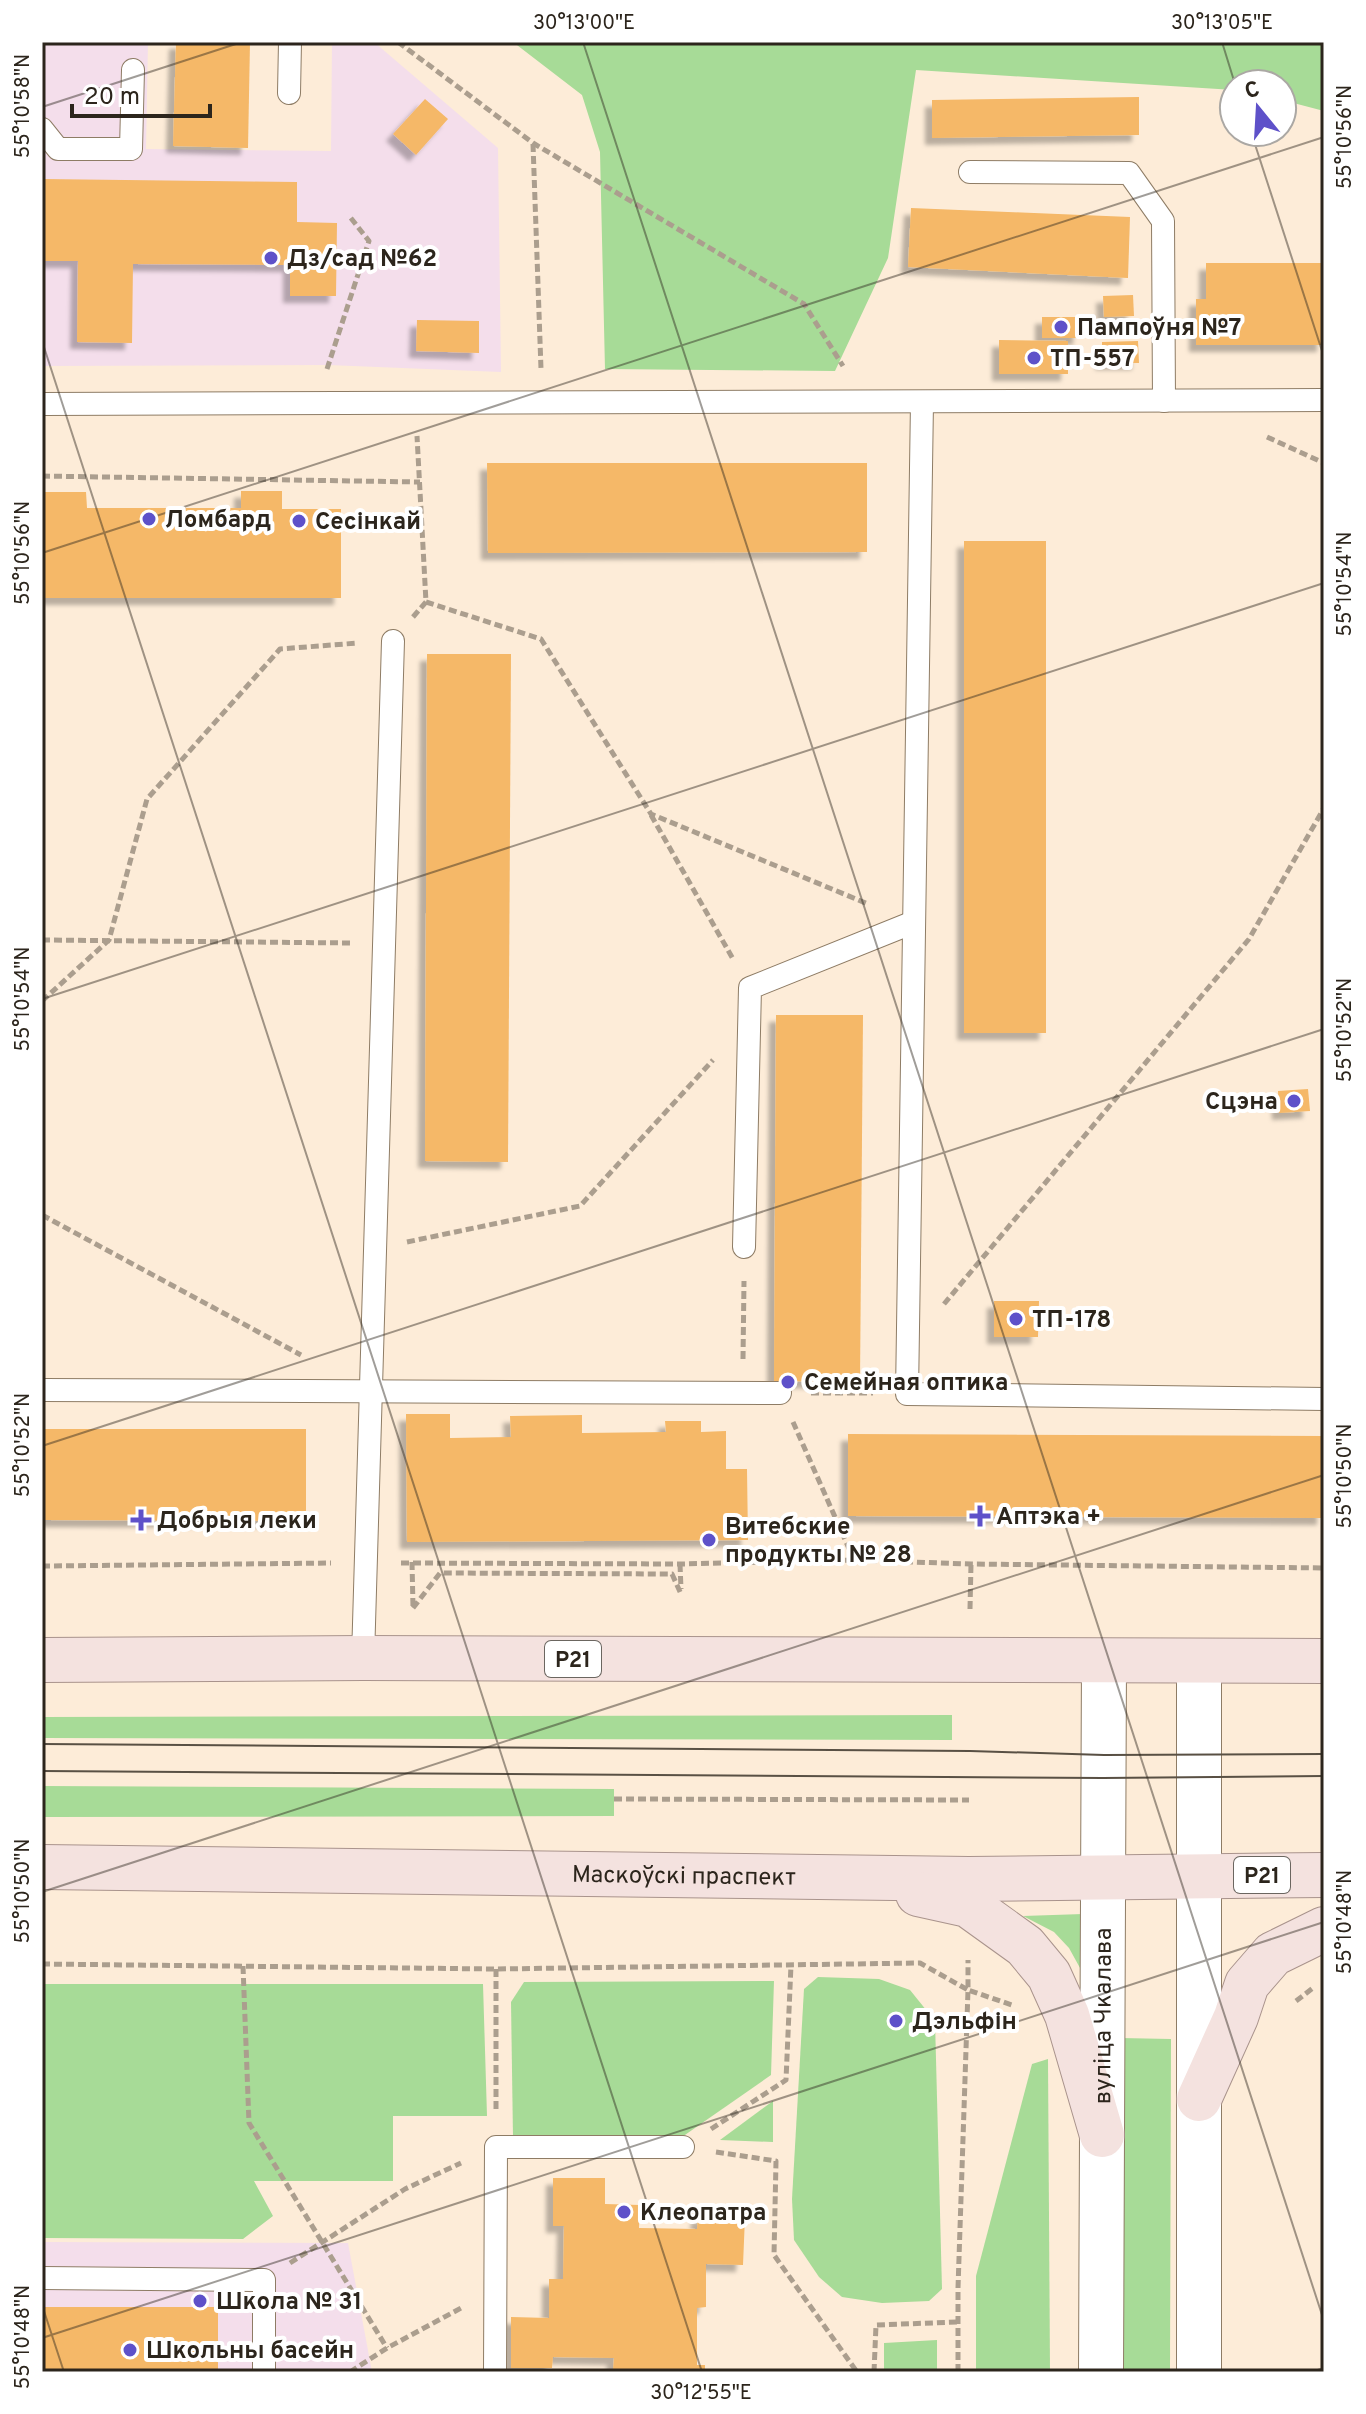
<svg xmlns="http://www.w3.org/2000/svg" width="1366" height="2414" font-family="Overpass,sans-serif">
	<defs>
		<filter id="shadow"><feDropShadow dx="-7" dy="7" stdDeviation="2" flood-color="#0004"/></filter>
	</defs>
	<rect width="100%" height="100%" fill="#fdecd8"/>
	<g fill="#f4deeb">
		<path d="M42 42H148L146 149 331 151 332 42H374L498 148 501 372 328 365 42 366Z"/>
		<path d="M42 2242 348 2243 372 2372H42Z"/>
	</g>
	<g fill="#a7db97">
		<path d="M513 42H1324V111L1282 100V84H1234V90L916 70 888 258 835 371 605 369 600 152 582 95Z"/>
		<path d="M952 1715V1740L42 1738V1717Z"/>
		<path d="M42 1786 614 1789V1816L42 1817Z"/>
		<path d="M1083 1914 1085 1977 1069 1948 1054 1932 1023 1916Z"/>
		<path d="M818 1977 879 1979 910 1990 935 2021 942 2289 929 2301 882 2303 842 2297 819 2277 794 2240 792 2199 804 1989Z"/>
		<path d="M774 1981 771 2075 682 2137 513 2138 511 2002 524 1982Z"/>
		<path d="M42 1984H483L487 2116H393V2181H254L273 2216 243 2239 42 2238Z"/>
		<path d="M1120 2038 1171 2039 1170 2372H1119Z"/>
		<path d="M1048 2059 1050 2372H976V2276L1032 2064Z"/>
		<path d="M773 2101V2142L720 2140Z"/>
		<path d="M937 2340V2372H884V2343Z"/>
	</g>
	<g fill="#f5b867" filter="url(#shadow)">
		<path d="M176 42H250L248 148 173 146Z"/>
		<path d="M1139 97V135L932 138V100Z"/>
		<path d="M425 99 448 119 416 155 393 134Z"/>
		<path d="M42 179 297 182V222L337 223 336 296H290V265L133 264 132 343 77 342 78 261H42Z"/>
		<path d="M911 208 1130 217 1128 278 908 267Z"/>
		<path d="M1206 263H1324V345H1196V299H1206Z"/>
		<path d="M1133 295 1134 316 1104 317 1103 296Z"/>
		<path d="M1042 317H1081L1080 338H1042Z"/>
		<path d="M417 320 479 321V353L416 351Z"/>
		<path d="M999 340 1068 341V374H999Z"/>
		<path d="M1138 341 1139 363H1102V342Z"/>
		<path d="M487 463H867V552L488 553Z"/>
		<path d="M241 491H282V509H341V598H42V492H86L87 508H241Z"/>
		<rect x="964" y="541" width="82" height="492"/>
		<path d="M427 654H511L508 1162 425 1161Z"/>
		<path d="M776 1015H863L860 1382 774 1381Z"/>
		<path d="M1308 1089 1310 1111 1279 1113 1278 1091Z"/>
		<path d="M994 1301H1039L1038 1337H994Z"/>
		<path d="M406 1414H450V1438L511 1437 510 1416 582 1415V1433L666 1432 665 1421H701V1432L726 1431V1469H747L748 1540 407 1542Z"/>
		<path d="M42 1429H306V1521L42 1520Z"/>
		<path d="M848 1434 1324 1436V1518L848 1516Z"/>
		<path d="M553 2178H605V2204L640 2205 639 2228 697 2229 698 2215 745 2217 743 2265 706 2264V2307L697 2308V2365H705V2372L613 2370 614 2358 553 2357 552 2368H511V2317L549 2318V2279H563L564 2226H553Z"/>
		<rect x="42" y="2307" width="176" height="65"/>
	</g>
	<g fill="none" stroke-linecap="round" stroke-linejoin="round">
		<g stroke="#8e7c65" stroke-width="24">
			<g id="lane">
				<path d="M289 93 290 42"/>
				<path d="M42 129 58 149H131L133 70"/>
				<path d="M970 172 1129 173 1163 221 1164 401"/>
				<path d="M922 402 907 1394 1324 1399"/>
				<path d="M42 404 1324 400"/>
				<path d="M744 1247 750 988 914 922"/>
				<path d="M42 1390 780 1393"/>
				<path d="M363 1658 393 641"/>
				<path d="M42 2278 264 2280V2372"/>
				<path d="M495 2372 496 2147H683"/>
			</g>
		</g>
		<g stroke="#8e7c65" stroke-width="46">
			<g id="secondary">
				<path id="s1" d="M1101 2372 1104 1661"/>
				<path d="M1199 2372V1662"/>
			</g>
		</g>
		<g stroke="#a9938c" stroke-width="46">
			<g id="primary">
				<path d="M42 1660 363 1658 1324 1661"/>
				<path id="s2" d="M42 1867 969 1879 1324 1875"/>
				<path d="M918 1894 968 1905 1025 1946 1049 1975 1067 2015 1102 2135"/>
				<path d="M1199 2099 1236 2017 1247 1984 1273 1954 1324 1929"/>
			</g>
		</g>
		<g stroke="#ab9e8e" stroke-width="5" stroke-dasharray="8 4" stroke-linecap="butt">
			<path d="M398 42 533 143 804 304 843 366"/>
			<path d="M533 144 541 369"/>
			<path d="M327 369 369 241 350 217"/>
			<path d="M1267 437 1324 463"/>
			<path d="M42 476 420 482"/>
			<path d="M426 602 541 639 651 814 868 904"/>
			<path d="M413 617 426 602 417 436"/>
			<path d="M651 815 733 959"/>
			<path d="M42 940 351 943"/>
			<path d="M42 1001 109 940 147 799 280 649 358 643"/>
			<path d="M42 1215 301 1355"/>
			<path d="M407 1242 580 1206 713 1060"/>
			<path d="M944 1304 1249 939 1324 808"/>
			<path d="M743 1359 744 1281"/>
			<path d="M811 1393H873"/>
			<path d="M793 1422 854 1560"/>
			<path d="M412 1562 413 1607"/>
			<path d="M401 1563 680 1564 854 1560 971 1564 1324 1568"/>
			<path d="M680 1564 681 1589"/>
			<path d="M42 1566 331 1563"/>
			<path d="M413 1608 440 1573 672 1574 681 1594"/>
			<path d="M970 1609 971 1564"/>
			<path d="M614 1799 969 1800"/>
			<path d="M42 1964 496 1969 920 1963 968 1990V1960"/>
			<path d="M243 1966 249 2123 387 2348"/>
			<path d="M496 1969V2112"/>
			<path d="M1296 2001 1313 1988"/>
			<path d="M711 2129 786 2080 791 1965"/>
			<path d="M716 2152 776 2161 774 2255 857 2372"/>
			<path d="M290 2263 405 2189 461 2163"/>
			<path d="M350 2372 387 2348 463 2307"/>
			<path d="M874 2372 876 2325 957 2322"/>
			<path d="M958 2372V2288L968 1990 1012 2005"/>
		</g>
		<use href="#lane" stroke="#fff" stroke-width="22"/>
		<use href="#secondary" stroke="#fff" stroke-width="44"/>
		<use href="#primary" stroke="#f4e2df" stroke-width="44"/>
		<g stroke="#595044" stroke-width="2">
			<path d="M42 1744 970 1751 1104 1755 1324 1754"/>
			<path d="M42 1771 1103 1778 1324 1776"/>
		</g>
	</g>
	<path fill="none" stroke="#2c251c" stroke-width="2" stroke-opacity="0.45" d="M583 42 1324 2321M1222 42 1235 84M42 107 242 42M1251 132 1324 357M42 341 702 2372M42 553 1324 137M42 999 1324 583M42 1446 1324 1029M42 1892 1324 1475M42 2305 64 2372M42 2338 1324 1922M1311 2372 1324 2368"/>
	<g fill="#5e51c9" stroke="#fff" stroke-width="3">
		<circle cx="271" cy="258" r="8"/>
		<circle cx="1061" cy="327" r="8"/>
		<circle cx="1034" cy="358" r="8"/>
		<circle cx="149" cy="519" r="8"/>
		<circle cx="299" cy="521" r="8"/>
		<circle cx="1294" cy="1101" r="8"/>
		<circle cx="1016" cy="1319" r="8"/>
		<circle cx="788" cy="1382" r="8"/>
		<path d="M976 1504h8v8h8v8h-8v8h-8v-8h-8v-8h8z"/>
		<path d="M137 1508h8v8h8v8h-8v8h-8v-8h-8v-8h8z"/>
		<circle cx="709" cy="1540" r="8"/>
		<circle cx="896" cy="2021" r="8"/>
		<circle cx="624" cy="2212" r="8"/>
		<circle cx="200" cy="2301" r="8"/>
		<circle cx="130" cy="2350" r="8"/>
	</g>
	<g text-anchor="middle" stroke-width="8" stroke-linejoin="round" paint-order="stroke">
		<g fill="#fff" stroke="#6b6660" stroke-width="2">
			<rect x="545" y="1641" width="56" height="36" rx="6"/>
			<rect x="1234" y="1857" width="56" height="36" rx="6"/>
		</g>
		<g font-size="22" font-weight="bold" fill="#2c251c">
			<text x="573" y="1667">Р21</text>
			<text x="1262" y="1883">Р21</text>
		</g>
		<g font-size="24" font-weight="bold" fill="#2c251c" stroke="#fff" text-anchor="start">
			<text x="287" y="266">Дз/сад №62</text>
			<text x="1077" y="335">Пампоўня №7</text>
			<text x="1050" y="366">ТП-557</text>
			<text x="165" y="527">Ломбард</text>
			<text x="315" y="529">Сесінкай</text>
			<text x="1278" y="1109" text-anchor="end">Сцэна</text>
			<text x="1032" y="1327">ТП-178</text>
			<text x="804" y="1390">Семейная оптика</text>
			<text x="996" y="1524">Аптэка +</text>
			<text x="157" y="1528">Добрыя леки</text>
			<text x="725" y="1534">Витебские<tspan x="725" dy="28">продукты № 28</tspan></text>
			<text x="912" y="2029">Дэльфін</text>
			<text x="640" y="2220">Клеопатра</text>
			<text x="216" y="2309">Школа № 31</text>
			<text x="146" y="2358">Школьны басейн</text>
		</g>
		<g font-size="24" fill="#2c251c" stroke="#fff">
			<text dy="8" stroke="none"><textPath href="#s2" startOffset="642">Маскоўскі праспект</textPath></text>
			<text dy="8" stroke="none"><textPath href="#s1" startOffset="356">вуліца Чкалава</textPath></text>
		</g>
	</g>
	<rect width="1366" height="2414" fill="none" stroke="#ffffff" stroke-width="88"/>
	<g transform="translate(1258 108) rotate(342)"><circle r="38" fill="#ffffff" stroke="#aba8a4" stroke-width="2"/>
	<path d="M0-6L14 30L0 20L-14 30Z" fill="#5e51c9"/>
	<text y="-12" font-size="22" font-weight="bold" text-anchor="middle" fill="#2c251c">С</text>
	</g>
	<path d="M72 104v12h138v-12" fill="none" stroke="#2c251c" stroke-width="4"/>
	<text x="84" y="104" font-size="24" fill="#2c251c" stroke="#ffffff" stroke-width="6" paint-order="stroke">20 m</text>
	<rect x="44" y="44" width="1278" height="2326" fill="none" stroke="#2c251c" stroke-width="3"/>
	<g font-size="20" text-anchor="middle" fill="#2c251c">
		<text x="584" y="29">30°13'00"E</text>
		<text x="1222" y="29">30°13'05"E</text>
		<text transform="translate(22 106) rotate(-90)" y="7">55°10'58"N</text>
		<text transform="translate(1344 137) rotate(-90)" y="7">55°10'56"N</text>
		<text transform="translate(22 553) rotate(-90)" y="7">55°10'56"N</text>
		<text transform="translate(1344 584) rotate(-90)" y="7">55°10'54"N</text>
		<text transform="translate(22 999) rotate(-90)" y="7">55°10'54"N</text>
		<text transform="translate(1344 1030) rotate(-90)" y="7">55°10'52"N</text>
		<text transform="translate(22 1445) rotate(-90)" y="7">55°10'52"N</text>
		<text transform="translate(1344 1476) rotate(-90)" y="7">55°10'50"N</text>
		<text transform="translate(22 1891) rotate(-90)" y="7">55°10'50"N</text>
		<text transform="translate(1344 1922) rotate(-90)" y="7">55°10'48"N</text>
		<text transform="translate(22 2337) rotate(-90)" y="7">55°10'48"N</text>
		<text x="701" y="2399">30°12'55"E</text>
	</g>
</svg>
